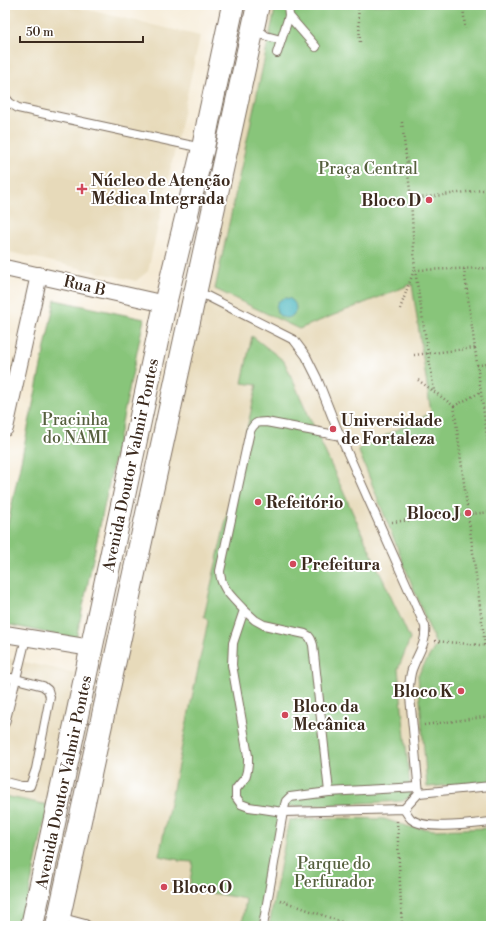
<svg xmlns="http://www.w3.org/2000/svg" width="496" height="931" font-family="'Libre Bodoni',serif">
	<rect width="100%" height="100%" fill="#fff"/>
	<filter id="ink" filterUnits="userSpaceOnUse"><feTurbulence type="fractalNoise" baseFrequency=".025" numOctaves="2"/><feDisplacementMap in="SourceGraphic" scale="8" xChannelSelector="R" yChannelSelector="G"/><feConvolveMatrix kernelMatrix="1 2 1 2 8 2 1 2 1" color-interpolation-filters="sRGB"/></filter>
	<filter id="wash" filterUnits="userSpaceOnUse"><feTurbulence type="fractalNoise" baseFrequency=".012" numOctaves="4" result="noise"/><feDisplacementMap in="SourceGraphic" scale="16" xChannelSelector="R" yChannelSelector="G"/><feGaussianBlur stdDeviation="0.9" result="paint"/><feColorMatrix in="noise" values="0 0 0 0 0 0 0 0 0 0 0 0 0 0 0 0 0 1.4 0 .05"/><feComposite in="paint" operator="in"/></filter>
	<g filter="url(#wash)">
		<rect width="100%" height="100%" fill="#f5ead4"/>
		<g fill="#e7daba">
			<path d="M5 5H67L200 36 148 271 136 281 5 251Z"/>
			<path d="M270 5H491V926H70L140 581 255 66Z"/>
			<path d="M5 658 75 673 48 805 5 796Z"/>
		</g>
		<g fill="#88c57a" stroke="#62784c">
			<path d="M276 5H491V782L427 787 418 675 436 645 358 449 431 413 412 284 299 329 215 289Z"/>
			<path d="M55 300 144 319 76 639 5 624V537Z"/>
			<path d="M252 336 284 361 410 639 398 669 411 796 403 801 282 807 260 926H242L246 899 189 889 193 862 178 861 179 860 159 856 208 621 204 616 257 385 242 383Z"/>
			<path d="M5 796 48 805 22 926H5Z"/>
			<path d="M329 818 384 819 410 827 435 830 491 828V926H269L289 820Z"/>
		</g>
		<g fill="#43b3bc" stroke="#3f6e6d">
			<circle cx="286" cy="308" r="10"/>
			<path d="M491 373V390C485 385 484 378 491 373Z"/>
		</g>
	</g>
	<g filter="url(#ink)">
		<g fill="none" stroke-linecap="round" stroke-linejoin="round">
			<g stroke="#7c6d5e" stroke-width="10">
				<g id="lane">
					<path d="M289 16 316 47"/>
					<path d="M255 27 266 36 281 40"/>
					<path d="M277 53 289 16 288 5"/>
					<path d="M5 97 10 103 18 108 202 148"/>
					<path d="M197 291 294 340 306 356 317 378 337 429 425 626C427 643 418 653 413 667 410 673 410 680 409 686L419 793 491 786"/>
					<path d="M341 436 266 422C257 422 255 422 250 431L220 571C220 588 233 598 244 610L233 643 232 665 248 756V763L247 771 245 778 236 789V797L241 804 249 807 283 812 404 809C406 812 408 816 411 819 426 831 472 824 491 822"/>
					<path d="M244 610 255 620 264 625 305 634C310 636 311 639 313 645L329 792 363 790 418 787"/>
					<path d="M5 677 16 679 43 686 48 690 50 697 36 769 30 786H21L5 782"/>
					<path d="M5 723 26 638"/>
					<path d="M404 809 419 793"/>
					<path d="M59 917 85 924 88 926"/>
					<path d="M263 926 283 812 286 801 290 797 329 792"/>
				</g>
			</g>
			<g stroke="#7c6d5e" stroke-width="18">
				<g id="street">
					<path d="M5 268 165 304"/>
					<path d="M5 428 39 275"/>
					<path d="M5 634 91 648"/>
				</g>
			</g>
			<g stroke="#7c6d5e" stroke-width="24">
				<g id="secondary">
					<path d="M32 926 165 304 203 148 208 122 233 5"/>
					<path d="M57 926 258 5"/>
				</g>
			</g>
			<g stroke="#7c6d5e" stroke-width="2.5" stroke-dasharray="1 3" stroke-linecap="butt">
				<path d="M358 5 360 42"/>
				<path d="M463 5 465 29"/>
				<path d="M402 122 411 199"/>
				<path d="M491 189 411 199 415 270 491 268"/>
				<path d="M464 269 491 465"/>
				<path d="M415 270 434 391"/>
				<path d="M400 309 414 270"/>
				<path d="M414 355 475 348"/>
				<path d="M477 365 491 364"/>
				<path d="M418 380 454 406 481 392"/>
				<path d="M454 406 485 645"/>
				<path d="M392 522 491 512"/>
				<path d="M435 641 491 646"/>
				<path d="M424 725 491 716"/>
				<path d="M397 821 402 926"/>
				<path d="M280 900 353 926"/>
			</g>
			<use href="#lane" stroke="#fff" stroke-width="8"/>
			<use href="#street" stroke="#fff" stroke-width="16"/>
			<use href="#secondary" stroke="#fff" stroke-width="22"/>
		</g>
	</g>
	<g fill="#d1495b" stroke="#fff" stroke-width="1.5">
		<path d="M80 183h4v4h4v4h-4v4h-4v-4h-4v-4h4z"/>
		<circle cx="429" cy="200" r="4"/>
		<circle cx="333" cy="429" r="4"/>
		<circle cx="258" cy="502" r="4"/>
		<circle cx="468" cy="513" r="4"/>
		<circle cx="293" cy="564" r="4"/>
		<circle cx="461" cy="691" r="4"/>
		<circle cx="285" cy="715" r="4"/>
		<circle cx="164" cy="887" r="4"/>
	</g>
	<g text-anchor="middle" stroke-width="4" stroke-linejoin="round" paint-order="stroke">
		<g font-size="16" fill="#56603e" stroke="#fff">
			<text x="368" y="174">Praça Central</text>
			<text x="75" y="425">Pracinha<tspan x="75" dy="18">do NAMI</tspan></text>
			<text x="334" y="869">Parque do<tspan x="334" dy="18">Perfurador</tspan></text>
		</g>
		<g font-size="16" font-weight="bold" fill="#3b2a1e" stroke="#fff" text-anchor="start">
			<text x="91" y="186">Núcleo de Atenção<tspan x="91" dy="18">Médica Integrada</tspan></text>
			<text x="421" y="206" text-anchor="end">Bloco D</text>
			<text x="341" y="426">Universidade<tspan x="341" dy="18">de Fortaleza</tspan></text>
			<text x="266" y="508">Refeitório</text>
			<text x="460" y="519" text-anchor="end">Bloco J</text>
			<text x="301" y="570">Prefeitura</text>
			<text x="453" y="697" text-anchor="end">Bloco K</text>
			<text x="293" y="712">Bloco da<tspan x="293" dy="18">Mecânica</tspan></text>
			<text x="172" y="893">Bloco O</text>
		</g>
		<g font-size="16" fill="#3b2a1e" stroke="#fff">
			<text transform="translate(85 285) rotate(13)" y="6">Rua B</text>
			<text transform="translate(130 465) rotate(-78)" y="6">Avenida Doutor Valmir Pontes</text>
			<text transform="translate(63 782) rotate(-78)" y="6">Avenida Doutor Valmir Pontes</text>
		</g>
	</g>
	<rect width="496" height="931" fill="none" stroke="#fff" stroke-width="20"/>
	<path d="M20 36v6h123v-6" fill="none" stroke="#3b2a1e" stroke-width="2"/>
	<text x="26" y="36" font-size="12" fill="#3b2a1e" stroke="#ffffff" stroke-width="3" paint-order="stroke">50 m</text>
</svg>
